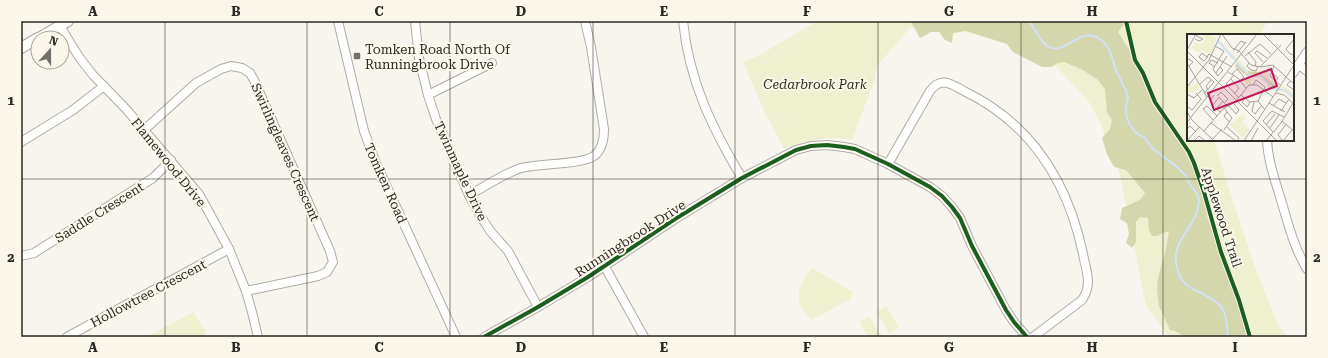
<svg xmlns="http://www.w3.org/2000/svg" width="1328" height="358" font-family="'Roboto Serif',serif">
	<rect width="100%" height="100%" fill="#f8f5ee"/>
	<g fill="#eef0cf">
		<path d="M818 21H1268L1259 35H1188V140H1214L1232 198 1256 270 1278 325 1287 337H1169L1146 306 1120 175 1099 120 1089 102 1052 62 1007 44 944 25 910 28 877 66 873 84 852 140C826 136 809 139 784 149L765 113 743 62 760 55 786 39Z"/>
		<path d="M812 268 853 292 851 299 811 320C808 316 803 311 801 307 795 292 803 278 812 268Z"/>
		<path d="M886 306 899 327 889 333 876 312Z"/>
		<path d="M193 312 205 331V337H146Z"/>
		<path d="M869 316 882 337H869L859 322Z"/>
	</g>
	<path fill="#d4d7ab" d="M909 21H1122L1124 24 1118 32 1151 84 1158 103 1167 119 1188 149 1196 165 1211 206 1207 216 1211 228 1218 238 1225 269 1232 276 1243 310 1246 337H1182L1181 334 1175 331 1170 330 1159 306 1157 290 1158 278 1165 253 1169 231 1156 236H1152L1149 230 1148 218 1140 217 1136 222V242L1132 248 1126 243 1129 234 1127 223 1120 219 1122 208 1140 200 1145 193 1126 170 1114 167 1107 154 1102 138 1110 129 1112 120 1107 112 1105 89 1097 79 1081 69 1064 62 1058 63 1051 67H1042L1013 52 1007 44 966 31 953 33 952 43 945 40 939 32H931L920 38 911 22Z"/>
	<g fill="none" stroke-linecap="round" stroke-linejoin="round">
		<path stroke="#d2e1f9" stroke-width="2" d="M1029 21C1034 27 1041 42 1047 46 1068 59 1083 16 1107 46 1112 53 1113 64 1117 72 1120 80 1126 88 1128 97 1128 101 1125 105 1126 109 1126 122 1133 133 1145 138 1152 153 1174 161 1185 175 1187 177 1187 180 1189 183 1193 188 1199 194 1199 201 1197 229 1167 242 1178 271 1179 274 1180 278 1182 280 1186 286 1193 289 1199 292 1203 293 1206 296 1210 298 1213 300 1217 302 1220 305 1227 313 1227 327 1228 337"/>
		<g stroke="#aeaca7" stroke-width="10">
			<g id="minor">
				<path d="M338 21 364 131 375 161 456 337"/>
				<path d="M415 21 419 58 428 95 436 119 448 147 469 195 481 217 491 232 508 251 538 307"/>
				<path d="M683 21C689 81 712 128 742 178"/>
				<path d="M60 26 79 57 93 75 126 109 199 194 229 249 246 291 252 312 258 337"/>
				<path d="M1299 65 1307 71"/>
				<path d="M1293 73 1307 52"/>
				<path d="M428 95 492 63"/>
				<path d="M144 130 196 83 221 69 231 66 242 68 250 73 255 82 330 251 333 262 327 272 318 276 246 291"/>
				<path d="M1267 140C1268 161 1275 180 1281 200 1288 223 1294 248 1307 269"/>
				<path d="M21 142 73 110 104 86"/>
				<path d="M888 164 930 91C941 76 951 84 964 91 1032 124 1068 182 1083 254 1086 271 1093 284 1082 300L1033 337"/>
				<path d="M469 195C486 186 503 174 521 168 539 163 581 165 594 156 602 150 604 139 604 129L591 47 585 21"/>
				<path d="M21 256 34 253 153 178 171 160"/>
				<path d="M605 267 644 337"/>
				<path d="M67 337 229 249"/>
				<path d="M484 337 538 307 588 277 675 219 742 178 796 150 811 146 827 145 844 147 855 149 888 164 930 187 942 196 952 207 960 218 972 246 1006 310 1014 322 1027 337"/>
			</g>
		</g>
		<g stroke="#aeaca7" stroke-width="12">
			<g id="major">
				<path d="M39 38 68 21"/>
				<path d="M21 48 38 38"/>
			</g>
		</g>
		<use href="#minor" stroke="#fefefc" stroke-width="8"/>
		<use href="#major" stroke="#fefefc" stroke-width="10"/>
		<g stroke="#fbf7eb" stroke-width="6">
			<g id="cycleway">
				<path d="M1126 21 1135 60 1143 73 1155 102 1189 152 1194 163 1204 192 1221 252 1239 300 1250 337"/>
				<path d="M484 337 538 307 588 277 675 219 742 178 796 150 811 146 827 145 844 147 855 149 888 164 930 187 942 196 952 207 960 218 972 246 1006 310 1014 322 1027 337"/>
			</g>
		</g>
		<use href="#cycleway" stroke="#1b5e20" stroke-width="4"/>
	</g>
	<path fill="none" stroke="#2b2925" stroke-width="1" stroke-opacity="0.55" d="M165 21V337M307 21V337M450 21V337M593 21V337M735 21V337M878 21V337M1021 21V337M1163 21V337M21 179H1307"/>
	<rect fill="#73706b" stroke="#fbf7eb" stroke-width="1.5" x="353" y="52" width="8" height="8" rx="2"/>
	<g text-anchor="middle" stroke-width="4" stroke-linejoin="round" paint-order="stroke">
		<g font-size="13" fill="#2b2925" stroke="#fbf7eb" text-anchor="start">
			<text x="365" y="54">Tomken Road North Of<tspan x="365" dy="15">Runningbrook Drive</tspan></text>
		</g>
		<g font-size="13" font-style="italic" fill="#2f3111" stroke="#fbf7eb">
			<text x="815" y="89">Cedarbrook Park</text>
		</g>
		<g font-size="13" fill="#2b2925" stroke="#fbf7eb">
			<text transform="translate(286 152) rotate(66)" y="5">Swirlingleaves Crescent</text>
			<text transform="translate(169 162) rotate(51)" y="5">Flamewood Drive</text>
			<text transform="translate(461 171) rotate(65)" y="5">Twinmaple Drive</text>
			<text transform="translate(386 183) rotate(66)" y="5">Tomken Road</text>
			<text transform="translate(99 212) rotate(-32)" y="5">Saddle Crescent</text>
			<text transform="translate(1222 217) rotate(72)" y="5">Applewood Trail</text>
			<text transform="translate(630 238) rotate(-33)" y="5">Runningbrook Drive</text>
			<text transform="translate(148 293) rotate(-28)" y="5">Hollowtree Crescent</text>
		</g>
	</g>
	<g transform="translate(1187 34)">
		<rect width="107" height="107" fill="#f8f5ee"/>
		<path d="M14 0H24L30 4 25 19H19L15 16 12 19 3 14 8 11 7 8 12 10 19 5ZM31 5 65 39 79 35 84 31 81 43 91 53 97 52 107 59V67L97 58 87 57 72 43 64 44V50L61 52 57 48 60 42ZM11 47 12 55 0 60 1 52 3 50 6 53ZM56 80 59 85 55 88 63 96 57 105 42 91Z" fill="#eef0cf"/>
		<path d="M50 28 61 39V37L72 38 91 54 88 57 83 54 75 43 60 42 48 33Z" fill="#d4d7ab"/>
		<path fill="none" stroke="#d2e1f9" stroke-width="2" d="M31 7 47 25M49 28 63 42 74 41 86 55 97 56 107 63"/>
		<path fill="none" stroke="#a6a39e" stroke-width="1" d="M6 0 16 5 12 7 8 5M35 0 45 14 52 17 64 31 74 33 86 31 107 50M76 0 107 31M107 5 99 15 103 20 107 21M28 12 37 17 26 35 31 42 36 36 33 33M0 16 9 0M0 17 90 107M46 17 54 7 58 9M61 18 69 28 68 32M50 19 59 8M58 22 73 10 84 20M20 23 15 19 12 23 17 27 20 24 21 21 22 20 45 33M0 24 6 28 2 32M76 28 68 19 70 17 80 24M0 29 20 63M62 29 60 32 64 36 69 37 71 32M87 32 83 42 93 51M28 33 22 29 24 26 31 29M73 33 94 11M41 38 51 44 59 54M84 38 91 44 88 48M29 39 40 22M45 40 50 35 57 43 53 47M47 41 39 50 52 64M44 45 52 54 47 60M103 47 100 51 107 56M13 50 21 43 27 48 17 60M66 51 69 46 78 53 71 67 78 76M0 53 22 26 34 0M21 56 19 52 24 46M89 59 97 61 107 70M0 60 7 64 15 56M27 61 23 67 26 71 32 63M54 61 63 68 71 67M30 62 34 58 41 65 38 68M32 63 40 72M58 64 55 68 60 73 63 68M67 68 65 77 68 80 74 72M82 69 98 78M0 72 5 76 14 65 9 59M42 72 49 80 52 76 47 70M86 72 92 65 99 69M94 77 102 65M33 78 30 74 36 67M40 78 37 82 42 88M1 79 4 85 27 107M26 86 16 75 20 72 30 82M1 87 70 0M95 87 107 97M24 89 49 107M79 91 88 80M40 93 52 104 50 107M83 94 92 81M0 95 3 92 9 98M37 96 45 84 37 74M17 97 36 75 48 68 62 51H70L86 63M86 98 76 87 85 77 97 83M0 107 12 93M7 107 12 102 18 107M24 107 35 95M57 107 107 31M64 107 71 94M79 107 94 89 106 69M96 107 91 101 99 90M96 107 106 95"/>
		<path fill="#c2185b" fill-opacity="0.15" stroke="#c2185b" stroke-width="2" d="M84 35 90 52 27 76 21 59Z"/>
		<rect width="107" height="107" fill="none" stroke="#2b2925" stroke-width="2"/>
	</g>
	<rect width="1328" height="358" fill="none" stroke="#fbf7eb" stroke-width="44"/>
	<g transform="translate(50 50) rotate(21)"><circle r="19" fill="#fbf7eb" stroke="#a8a59c"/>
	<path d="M0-3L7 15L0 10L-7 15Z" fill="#73706b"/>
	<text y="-6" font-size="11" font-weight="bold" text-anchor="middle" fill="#2b2925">N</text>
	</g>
	<rect x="22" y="22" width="1284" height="314" fill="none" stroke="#2b2925" stroke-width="1.5"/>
	<g font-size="13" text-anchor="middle" font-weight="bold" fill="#2b2925">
		<text x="93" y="16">A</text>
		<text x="236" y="16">B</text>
		<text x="379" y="16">C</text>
		<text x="521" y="16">D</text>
		<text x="664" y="16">E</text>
		<text x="807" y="16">F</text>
		<text x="949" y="16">G</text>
		<text x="1092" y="16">H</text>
		<text x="1235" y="16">I</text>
		<text x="11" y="105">1</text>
		<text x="1317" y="105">1</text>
		<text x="11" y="262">2</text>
		<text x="1317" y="262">2</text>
		<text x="93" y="352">A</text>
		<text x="236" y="352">B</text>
		<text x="379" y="352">C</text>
		<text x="521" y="352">D</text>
		<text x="664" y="352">E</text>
		<text x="807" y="352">F</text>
		<text x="949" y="352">G</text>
		<text x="1092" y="352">H</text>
		<text x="1235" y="352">I</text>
	</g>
</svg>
